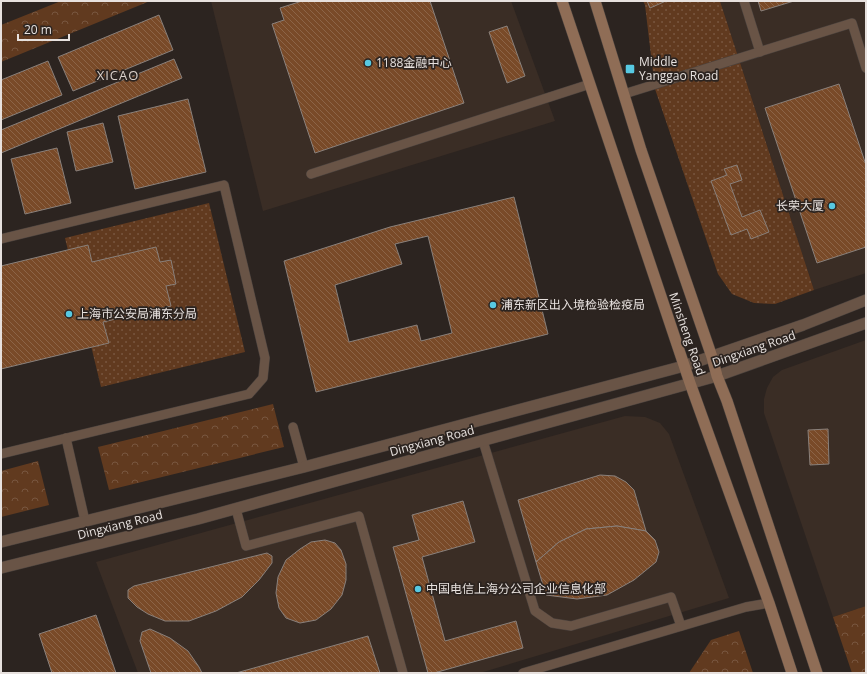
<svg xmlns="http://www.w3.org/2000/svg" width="867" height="674" font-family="'Open Sans','Noto Sans SC',sans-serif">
	<defs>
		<pattern id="grass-dots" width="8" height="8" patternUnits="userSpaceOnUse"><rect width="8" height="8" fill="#613a1f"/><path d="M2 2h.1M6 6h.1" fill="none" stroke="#78563f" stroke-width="1.8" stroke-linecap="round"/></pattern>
		<pattern id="forest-crowns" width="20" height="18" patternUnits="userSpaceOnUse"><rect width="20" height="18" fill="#613a1f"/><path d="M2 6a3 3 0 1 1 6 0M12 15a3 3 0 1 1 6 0" fill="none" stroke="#78563f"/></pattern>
		<pattern id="building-back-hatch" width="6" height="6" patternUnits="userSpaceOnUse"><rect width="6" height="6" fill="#794a28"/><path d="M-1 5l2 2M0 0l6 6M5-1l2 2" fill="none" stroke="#8c6447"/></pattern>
	</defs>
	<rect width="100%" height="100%" fill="#2c2420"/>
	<g fill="#3a2d25">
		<path d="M211 1H511L555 121 263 211Z"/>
		<path d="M720 1H866V273L814 290Z"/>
		<path d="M866 340V606L833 617 764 413V399L767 388 773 377 782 370Z"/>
		<path d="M625 416 645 417 660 423 669 434 729 598 480 673H138L96 562 364 488Z"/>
	</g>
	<g fill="url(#grass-dots)">
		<path d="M643 1H720L814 290 775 304 754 303 732 294 718 274 655 89 645 5Z"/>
		<path d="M209 203 245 352 101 387 65 238Z"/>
	</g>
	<g fill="url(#forest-crowns)">
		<path d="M61 1H150L1 62V25Z"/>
		<path d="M273 404 284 447 109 490 98 447Z"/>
		<path d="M38 461 49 505 1 517V471Z"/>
		<path d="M866 606V673H852L833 617Z"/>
		<path d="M739 631 753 673H689L711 640Z"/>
	</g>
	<g fill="url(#building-back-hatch)" stroke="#89807b" fill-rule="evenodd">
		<path d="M302 1H430L464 103 315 153 272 24 284 20 280 8Z"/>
		<path d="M647 1H666L650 8Z"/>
		<path d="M758 1H794L761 11Z"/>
		<path d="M159 15 173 50 73 91 58 57Z"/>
		<path d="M507 26 525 76 507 83 489 32Z"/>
		<path d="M174 59 182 78 1 153V130Z"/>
		<path d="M48 61 62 95 1 120V80Z"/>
		<path d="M839 84 866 165V247L817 263 765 108Z"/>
		<path d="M188 99 206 172 135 189 118 116Z"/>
		<path d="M103 123 113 162 76 171 67 132Z"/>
		<path d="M57 148 71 203 25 214 11 159Z"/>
		<path d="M737 165 742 180 730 184 742 217 760 210 769 232 751 239 747 229 731 235 711 181 727 175 724 169Z"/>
		<path d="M514 197 548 334 316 392 284 261 390 227ZM428 236 452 333 421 341 417 325 349 342 335 285 402 264 395 244Z"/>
		<path d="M88 245 92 262 156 247 160 262 171 260 176 284 166 286 171 306 103 322 109 343 1 369V266Z"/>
		<path d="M828 429 829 464 810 465 808 430Z"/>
		<path d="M600 475 615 476 626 482 634 490 646 531 617 526 586 529 559 542 536 562 518 500Z"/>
		<path d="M463 501 475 542 422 557 445 641 516 621 523 648 434 673H428L393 547 419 540 412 515Z"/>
		<path d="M617 526 646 531 655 540 659 552 656 562 634 580 607 595 577 599 546 595 536 562 559 542 586 529Z"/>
		<path d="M325 540 335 543 341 550 346 564V580L342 595 331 609 316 620 300 623 286 618 279 608 276 593 278 577 286 560 300 549 311 542Z"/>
		<path d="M267 553 272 556V563L259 580 242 597 216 611 189 621H165L148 614 137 607 128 598V590L134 586Z"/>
		<path d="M96 615 116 673H52L39 634Z"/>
		<path d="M150 629 170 638 188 651 199 667 202 673H151L140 641 142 632Z"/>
		<path d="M368 636 380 673H236Z"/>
	</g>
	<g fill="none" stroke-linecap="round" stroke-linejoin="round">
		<g stroke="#4a423e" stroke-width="10">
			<g id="service">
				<path d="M744 1 760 52"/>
				<path d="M624 94 852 23 866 68"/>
				<path d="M311 174 590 84"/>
				<path d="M1 239 224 185 265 358 263 378 249 394 1 454"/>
				<path d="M293 427 304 467"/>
				<path d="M66 438 85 521"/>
				<path d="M483 441 535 611 552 623 571 626 671 597 681 626"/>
				<path d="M236 509 246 546 359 516 403 673"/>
				<path d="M523 673 746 607 769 603"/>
			</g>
		</g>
		<g stroke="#4a423e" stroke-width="12">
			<g id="tertiary">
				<path d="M1 542 304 467 684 366 803 325 866 300"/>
				<path d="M1 568 198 519 717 376 866 323"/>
			</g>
		</g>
		<g stroke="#4a423e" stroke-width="12">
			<g id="secondary">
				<path d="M562 1 690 383 769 603 792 673"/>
				<path d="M595 1 641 150 712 357 717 376 727 401 817 673"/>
			</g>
		</g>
		<use href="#service" stroke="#695446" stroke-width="9"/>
		<use href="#tertiary" stroke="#695446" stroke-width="11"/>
		<use href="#secondary" stroke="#8f6d56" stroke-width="11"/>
	</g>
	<g fill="#57c9e2" stroke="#2c2420" stroke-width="1.5">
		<circle cx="368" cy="63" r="4"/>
		<rect x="625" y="64" width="10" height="10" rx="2"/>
		<circle cx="832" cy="206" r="4"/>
		<circle cx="493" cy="305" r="4"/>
		<circle cx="69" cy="314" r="4"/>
		<circle cx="418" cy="589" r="4"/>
	</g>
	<g text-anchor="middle" stroke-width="3.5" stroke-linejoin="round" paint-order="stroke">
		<g font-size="12" fill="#e7e1de" stroke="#2c2420" text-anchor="start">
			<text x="639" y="66">Middle<tspan x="639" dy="14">Yanggao Road</tspan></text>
			<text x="376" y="67">1188金融中心</text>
			<text x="824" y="210" text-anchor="end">长荣大厦</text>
			<text x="501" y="309">浦东新区出入境检验检疫局</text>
			<text x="77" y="318">上海市公安局浦东分局</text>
			<text x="426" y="593">中国电信上海分公司企业信息化部</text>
		</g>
		<g font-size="12" fill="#e7e1de" stroke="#2c2420">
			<text transform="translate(687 334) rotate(71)" y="4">Minsheng Road</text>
			<text transform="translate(754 349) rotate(-19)" y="4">Dingxiang Road</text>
			<text transform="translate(432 441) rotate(-15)" y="4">Dingxiang Road</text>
			<text transform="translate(120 525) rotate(-14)" y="4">Dingxiang Road</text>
		</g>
		<g font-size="13" letter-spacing="1" fill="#dad0ca" stroke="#2c2420">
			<text x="118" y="80">XICAO</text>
		</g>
	</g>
	<rect width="867" height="674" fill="none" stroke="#e7e1de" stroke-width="4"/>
	<path d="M18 34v6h51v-6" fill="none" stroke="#e7e1de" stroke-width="2"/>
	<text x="24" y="34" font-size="12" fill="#e7e1de" stroke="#2c2420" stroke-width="3" paint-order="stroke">20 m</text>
</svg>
